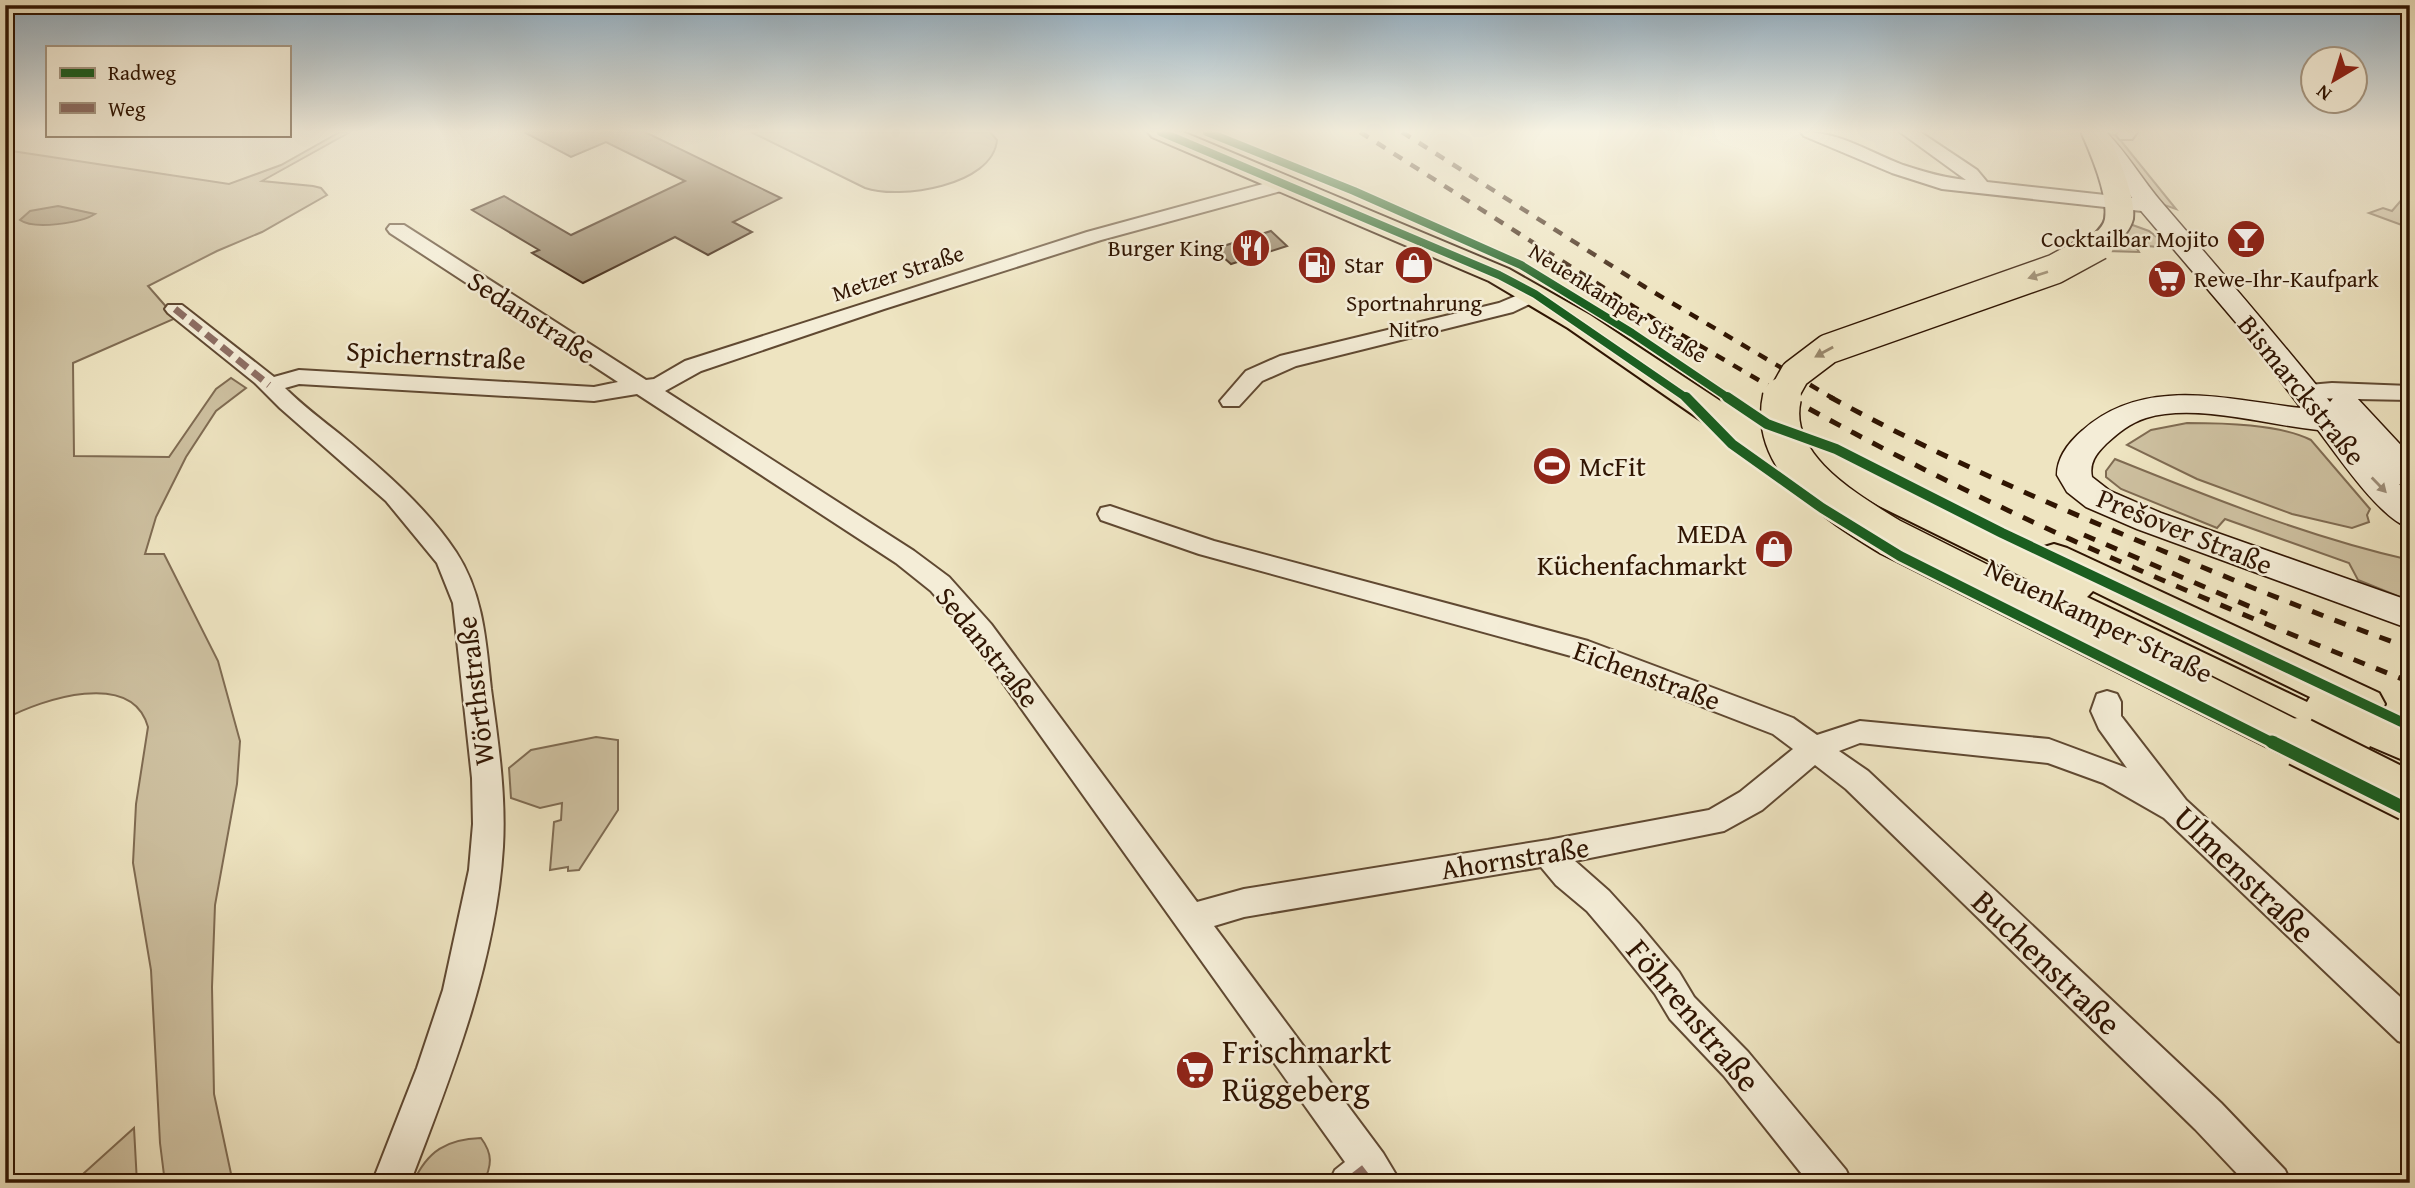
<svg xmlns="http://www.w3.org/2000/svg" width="2415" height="1188" font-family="'Gentium Book Plus',serif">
	<rect width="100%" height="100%" fill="#eee4c1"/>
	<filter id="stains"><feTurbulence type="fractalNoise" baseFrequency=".00286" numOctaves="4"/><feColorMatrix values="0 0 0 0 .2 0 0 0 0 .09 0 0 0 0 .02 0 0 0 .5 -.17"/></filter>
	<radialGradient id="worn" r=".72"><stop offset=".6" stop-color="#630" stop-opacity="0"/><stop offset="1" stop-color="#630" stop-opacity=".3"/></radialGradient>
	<g fill="#cec1a1" stroke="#7f6b52" stroke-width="2">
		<path d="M340 132H350L262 181 313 186 321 188 327 195 262 232 217 251 148 286 176 318 73 363 74 456 169 457 216 389 231 378 246 388 216 411 186 457 156 517 145 554H164L218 661 240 741 237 784 215 905 212 987 214 1094 233 1183H165L160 1143 151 970 133 863 136 804 148 727C132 669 42 699 5 719V150L229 184 281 165Z"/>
		<path d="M751 132H990L997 140C993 186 899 200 865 188Z"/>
		<path d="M2102 132 2117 136 2176 209 2158 203Z"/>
		<path d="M2410 190V228L2369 213 2383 208 2392 211Z"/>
		<path d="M2127 223 2149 231 2163 242 2158 247 2135 245 2139 252 2107 251Z"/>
		<path d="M2187 423C2223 423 2279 424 2311 440L2370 509 2367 515 2369 522 2352 528 2292 514 2197 479 2127 445 2151 430Z"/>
		<path d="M2115 459C2212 498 2308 537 2410 560V601L2358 580 2349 563 2225 519 2217 528 2121 489 2106 477V471Z"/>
		<path d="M596 737 618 740V810L579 870 568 871V867L550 870 554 822 561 820 562 803 540 808 511 798 509 768 531 750Z"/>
		<path d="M134 1128 137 1183H73Z"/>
		<path d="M481 1138C493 1154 492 1166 483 1183H413C427 1151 447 1139 481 1138Z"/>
	</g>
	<path fill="#ad9e80" stroke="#7b674e" stroke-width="2" d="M58 206 95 214C81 223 34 230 20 220L30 211Z"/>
	<g fill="#938165" stroke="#301502" stroke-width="2">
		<path d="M524 132H645L781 198 733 222 752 232 708 255 675 237 583 283 532 253 539 250 472 210 504 196 571 235 685 181 606 142 571 157Z"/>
		<path d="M1271 231 1287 246 1231 264 1214 249Z"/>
	</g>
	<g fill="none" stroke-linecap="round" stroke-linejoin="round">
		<g stroke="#604932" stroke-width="4">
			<g id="street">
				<path d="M1801 132C1838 131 1869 152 1903 165 1924 172 1945 178 1966 180L1900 132H1920L1977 170 1987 182 2151 200 2160 206 2151 212 1942 189 1892 173 1804 136Z"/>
				<path d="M2119 132H2137L2132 139H2120L2117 135Z"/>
				<path d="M1285 178 1292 180 1294 184 1292 188 1101 240 884 309 701 371 665 391 914 551 949 577 991 624 1197 902 1244 889 1548 840 1709 810 1740 792 1793 749 1773 734 1571 656 1199 554 1101 520 1098 514 1101 508 1110 506 1214 541 1588 641 1793 718 1817 735 1860 721 2049 739 2127 768 2099 729 2091 711 2097 694 2107 691 2117 694 2121 702V716L2186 800 2410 1006V1045L2398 1041 2164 818 2103 783 2048 763 1860 743 1839 751 1868 771 2221 1103 2285 1170 2291 1183H2246L2195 1129 1846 789 1815 765 1762 810 1724 831 1575 861 1609 891 1639 924 1679 972 1694 997 1748 1052 1846 1170 1852 1183H1809L1724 1076 1670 1019 1655 994 1615 944 1587 911 1556 885 1541 867 1244 917 1214 926 1383 1153 1401 1183H1329L1335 1170 1345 1162 971 638 931 591 896 563 637 394 594 401 299 384 285 388C302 405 322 420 342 436 383 470 426 507 456 552 483 593 486 641 491 689 498 741 506 794 503 847 496 963 451 1076 410 1183H372L417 1068 443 990 469 870 473 824 472 778 453 603 437 563 386 501 280 408 255 383 168 313 165 309 168 305H182L274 377 299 370 594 387 618 382 390 233 387 229 390 225H404L646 380 654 379 685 361 1087 232Z"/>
				<path d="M1535 288 1542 290 1545 294 1542 298 1513 312 1296 366 1262 381 1239 406H1223L1220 401 1246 371 1280 356 1499 303Z"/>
				<path d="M2332 383 2410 386V400L2305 398 2297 396 2294 391 2297 386Z"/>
			</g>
		</g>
		<g stroke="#301502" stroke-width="3">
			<path id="secondary" d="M2081 132H2106C2128 154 2143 181 2163 204 2220 270 2276 335 2330 402L2334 397 2345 394 2356 397 2410 455V487L2399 484 2410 495V528C2380 519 2338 456 2318 430 2266 425 2196 403 2146 418 2130 423 2118 433 2106 444 2096 454 2089 463 2092 477L2110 491 2161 513 2410 601V629L2137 529 2086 507 2067 492 2057 475C2057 457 2070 441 2083 430 2145 375 2228 400 2301 408L2244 332 2142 212 2105 159Z"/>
		</g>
		<g stroke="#301502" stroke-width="4">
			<g id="primary">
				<path d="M1148 132H1183L1509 269 1590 315 1778 439 1782 433 1794 430 1806 433 1905 490 2038 553 2041 548 2054 544 2067 548 2379 693 2385 704 2380 713 2410 727V763L2370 746 2366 754 2351 759 2336 754 2023 600 2018 590 2027 579 1879 506 1828 476 1824 482 1812 486 1800 482 1721 434 1568 328 1489 281 1152 137ZM2093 591 2310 697 2307 702 2087 597Z"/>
				<path d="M2084 132 2108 134C2117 154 2136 197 2133 219 2131 228 2124 236 2118 242 2108 252 2102 254 2089 251L2085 245C2090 237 2103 229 2105 219 2109 197 2091 154 2082 134Z"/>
			</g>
		</g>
		<use href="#street" fill="#f4edd7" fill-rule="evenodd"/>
		<use href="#secondary" fill="#f4edd7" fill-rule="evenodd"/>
		<use href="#primary" fill="#eee4c1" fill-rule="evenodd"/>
		<g stroke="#301502" stroke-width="4.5" stroke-dasharray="10 10" stroke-linecap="butt">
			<path d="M1360 132 1634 307 1791 399"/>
			<path d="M1402 132 1645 287 1834 399"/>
		</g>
		<g stroke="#301502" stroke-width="5" stroke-dasharray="12 12" stroke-linecap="butt">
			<path d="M1788 397C1987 509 2198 598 2410 682"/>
			<path d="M1830 397C1940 457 2053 506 2168 553 2248 586 2328 619 2410 648"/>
			<path d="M2084 535 2267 614"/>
		</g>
		<g stroke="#301502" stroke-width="32" stroke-linecap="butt">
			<path id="primary-bridge-far2" d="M1781 399 1795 374 1828 349 2055 269 2099 245"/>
		</g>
		<g stroke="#301502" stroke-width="41" stroke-linecap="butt">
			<path id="primary-bridge-far1" d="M1782 397C1767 464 1843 508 1890 537L2303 744"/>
		</g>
		<g stroke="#301502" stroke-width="52" stroke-linecap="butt">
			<path id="primary-bridge" d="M2300 742 2410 797"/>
		</g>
		<use href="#primary-bridge-far2" stroke="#eee4c1" stroke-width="29"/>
		<use href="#primary-bridge-far1" stroke="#eee4c1" stroke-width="38"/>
		<use href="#primary-bridge" stroke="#eee4c1" stroke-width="48"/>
		<path stroke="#8d6e63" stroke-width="7" stroke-dasharray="13 7" stroke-linecap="butt" d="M175 309 269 385"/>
		<path stroke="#8d6e63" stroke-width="11" stroke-dasharray="22 11" stroke-linecap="butt" d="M1348 1183 1370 1166"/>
		<g stroke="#f4edd7" stroke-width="11">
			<g id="cycleway-far2">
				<path d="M1161 132 1499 275 1535 294 1688 399"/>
				<path d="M1207 132 1354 191 1521 265 1632 333 1730 399"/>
			</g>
		</g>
		<g stroke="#f4edd7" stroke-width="15">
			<g id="cycleway-far1">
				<path d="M1686 397 1732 444 1822 508 1900 556 2275 744"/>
				<path d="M1727 397 1767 424 1836 449 2002 533 2410 726"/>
			</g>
		</g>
		<g stroke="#f4edd7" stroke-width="18">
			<path id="cycleway" d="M2272 742 2410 811"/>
		</g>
		<use href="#cycleway-far2" stroke="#1b5e20" stroke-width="8"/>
		<use href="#cycleway-far1" stroke="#1b5e20" stroke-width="10"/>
		<use href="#cycleway" stroke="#1b5e20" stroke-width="13"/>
	</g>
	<defs><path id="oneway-solid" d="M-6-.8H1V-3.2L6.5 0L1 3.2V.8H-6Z" transform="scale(1.75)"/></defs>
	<g fill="#98876b">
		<use href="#oneway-solid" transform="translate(2038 275) rotate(162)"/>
		<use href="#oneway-solid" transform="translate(1824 352) rotate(151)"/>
	</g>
	<use fill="#9c8c77" href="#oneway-solid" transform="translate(2379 485) rotate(46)"/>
	<linearGradient id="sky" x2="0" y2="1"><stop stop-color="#90abbe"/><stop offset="0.44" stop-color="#f7f3e3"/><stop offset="1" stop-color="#f7f3e3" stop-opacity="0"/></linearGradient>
	<rect width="2415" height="298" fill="url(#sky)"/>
	<defs>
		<g id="bar-disc" transform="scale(2.0125)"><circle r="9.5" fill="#8f2418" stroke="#f4edd7"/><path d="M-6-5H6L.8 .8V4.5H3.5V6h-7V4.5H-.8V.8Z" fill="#fff"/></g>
		<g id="restaurant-disc" transform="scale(2.0125)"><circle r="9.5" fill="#8f2418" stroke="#f4edd7"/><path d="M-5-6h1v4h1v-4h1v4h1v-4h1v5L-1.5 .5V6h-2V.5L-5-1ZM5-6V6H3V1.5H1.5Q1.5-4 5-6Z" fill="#fff"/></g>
		<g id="fuel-disc" transform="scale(2.0125)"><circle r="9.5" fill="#8f2418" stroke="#f4edd7"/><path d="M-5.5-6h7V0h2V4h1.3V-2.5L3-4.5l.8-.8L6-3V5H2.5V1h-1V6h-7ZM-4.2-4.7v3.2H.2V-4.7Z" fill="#fff"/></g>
		<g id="shop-disc" transform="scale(2.0125)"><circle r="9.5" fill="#8f2418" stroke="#f4edd7"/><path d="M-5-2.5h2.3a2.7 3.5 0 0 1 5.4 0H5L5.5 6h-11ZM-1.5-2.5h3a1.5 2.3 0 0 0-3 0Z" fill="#fff"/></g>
		<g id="supermarket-disc" transform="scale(2.0125)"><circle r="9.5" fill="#8f2418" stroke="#f4edd7"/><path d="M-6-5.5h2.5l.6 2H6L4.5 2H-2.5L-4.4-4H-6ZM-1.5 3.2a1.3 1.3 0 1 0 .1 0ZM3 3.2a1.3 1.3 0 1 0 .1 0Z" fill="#fff"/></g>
		<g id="stadium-disc" transform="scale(2.0125)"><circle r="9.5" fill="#8f2418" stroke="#f4edd7"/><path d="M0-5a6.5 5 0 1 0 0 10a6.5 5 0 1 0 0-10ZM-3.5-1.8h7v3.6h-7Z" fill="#fff"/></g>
	</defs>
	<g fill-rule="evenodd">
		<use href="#bar-disc" x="2246" y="239"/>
		<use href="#restaurant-disc" x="1251" y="248"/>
		<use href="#fuel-disc" x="1317" y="265"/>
		<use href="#shop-disc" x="1414" y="265"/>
		<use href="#supermarket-disc" x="2167" y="279"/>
		<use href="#stadium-disc" x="1552" y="466"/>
		<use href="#shop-disc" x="1774" y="549"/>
		<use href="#supermarket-disc" x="1195" y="1070"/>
	</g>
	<g text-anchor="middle" stroke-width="5" stroke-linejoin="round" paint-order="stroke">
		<g font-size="23" fill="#301502" stroke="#f4edd7" text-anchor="end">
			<text x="2219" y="247">Cocktailbar Mojito</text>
			<text x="1224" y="256">Burger King</text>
			<text x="1344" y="273" text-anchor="start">Star</text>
			<text x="2194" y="287" text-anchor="start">Rewe-Ihr-Kaufpark</text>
			<text x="1414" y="311" text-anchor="middle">Sportnahrung<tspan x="1414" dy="26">Nitro</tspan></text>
		</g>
		<g font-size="23" fill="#301502" stroke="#f4edd7">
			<text transform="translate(898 273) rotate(-18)" y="8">Metzer Straße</text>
			<text transform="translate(1618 303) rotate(32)" y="8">Neuenkamper Straße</text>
		</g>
		<g font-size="28" fill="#301502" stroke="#f4edd7">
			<text transform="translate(532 317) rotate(33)" y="10">Sedanstraße</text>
			<text transform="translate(436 355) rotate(3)" y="10">Spichernstraße</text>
			<text transform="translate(2302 390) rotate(51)" y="10">Bismarckstraße</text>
			<text transform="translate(2185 531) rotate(22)" y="10">Prešover Straße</text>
			<text transform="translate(2099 620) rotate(26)" y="10">Neuenkamper Straße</text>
			<text transform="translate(988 647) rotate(51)" y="10">Sedanstraße</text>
			<text transform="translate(1647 675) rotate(20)" y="10">Eichenstraße</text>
			<text transform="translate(475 691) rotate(-97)" y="10">Wörthstraße</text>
			<text transform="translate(1515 858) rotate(-9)" y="10">Ahornstraße</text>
		</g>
		<g font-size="28" fill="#301502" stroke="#f4edd7" text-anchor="start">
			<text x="1579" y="476">McFit</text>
			<text x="1747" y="543" text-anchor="end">MEDA<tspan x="1747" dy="32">Küchenfachmarkt</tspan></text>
		</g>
		<g font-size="33" fill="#301502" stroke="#f4edd7">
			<text transform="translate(2245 874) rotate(44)" y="12">Ulmenstraße</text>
			<text transform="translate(2047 962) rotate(44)" y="12">Buchenstraße</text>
			<text transform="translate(1694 1015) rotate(50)" y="12">Föhrenstraße</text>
		</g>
		<g font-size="33" fill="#301502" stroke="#f4edd7" text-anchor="start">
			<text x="1222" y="1063">Frischmarkt<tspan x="1222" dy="38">Rüggeberg</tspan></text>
		</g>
	</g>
	<rect width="2415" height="1188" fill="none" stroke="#eee4c1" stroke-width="28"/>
	<rect x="7" y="7" width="2401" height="1174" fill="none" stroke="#301502" stroke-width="3.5"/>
	<rect x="14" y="14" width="2387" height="1160" fill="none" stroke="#301502" stroke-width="2"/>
	<rect x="46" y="46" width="245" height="91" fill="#f4edd7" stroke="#a69782" stroke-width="2"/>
	<rect x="60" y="68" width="35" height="10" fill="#1b5e20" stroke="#a69782" stroke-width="2"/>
	<text x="108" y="80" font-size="21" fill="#301502">Radweg</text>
	<rect x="60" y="103" width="35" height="10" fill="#8d6e63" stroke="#a69782" stroke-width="2"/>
	<text x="108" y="116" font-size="21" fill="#301502">Weg</text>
	<g transform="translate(2334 80) rotate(218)"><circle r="33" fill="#f4edd7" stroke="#a69782" stroke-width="2"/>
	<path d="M0-5L12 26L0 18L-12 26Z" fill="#8f2418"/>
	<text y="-10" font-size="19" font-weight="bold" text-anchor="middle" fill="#301502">N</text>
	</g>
	<rect width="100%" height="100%" filter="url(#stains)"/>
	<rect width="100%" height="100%" fill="url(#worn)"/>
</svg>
